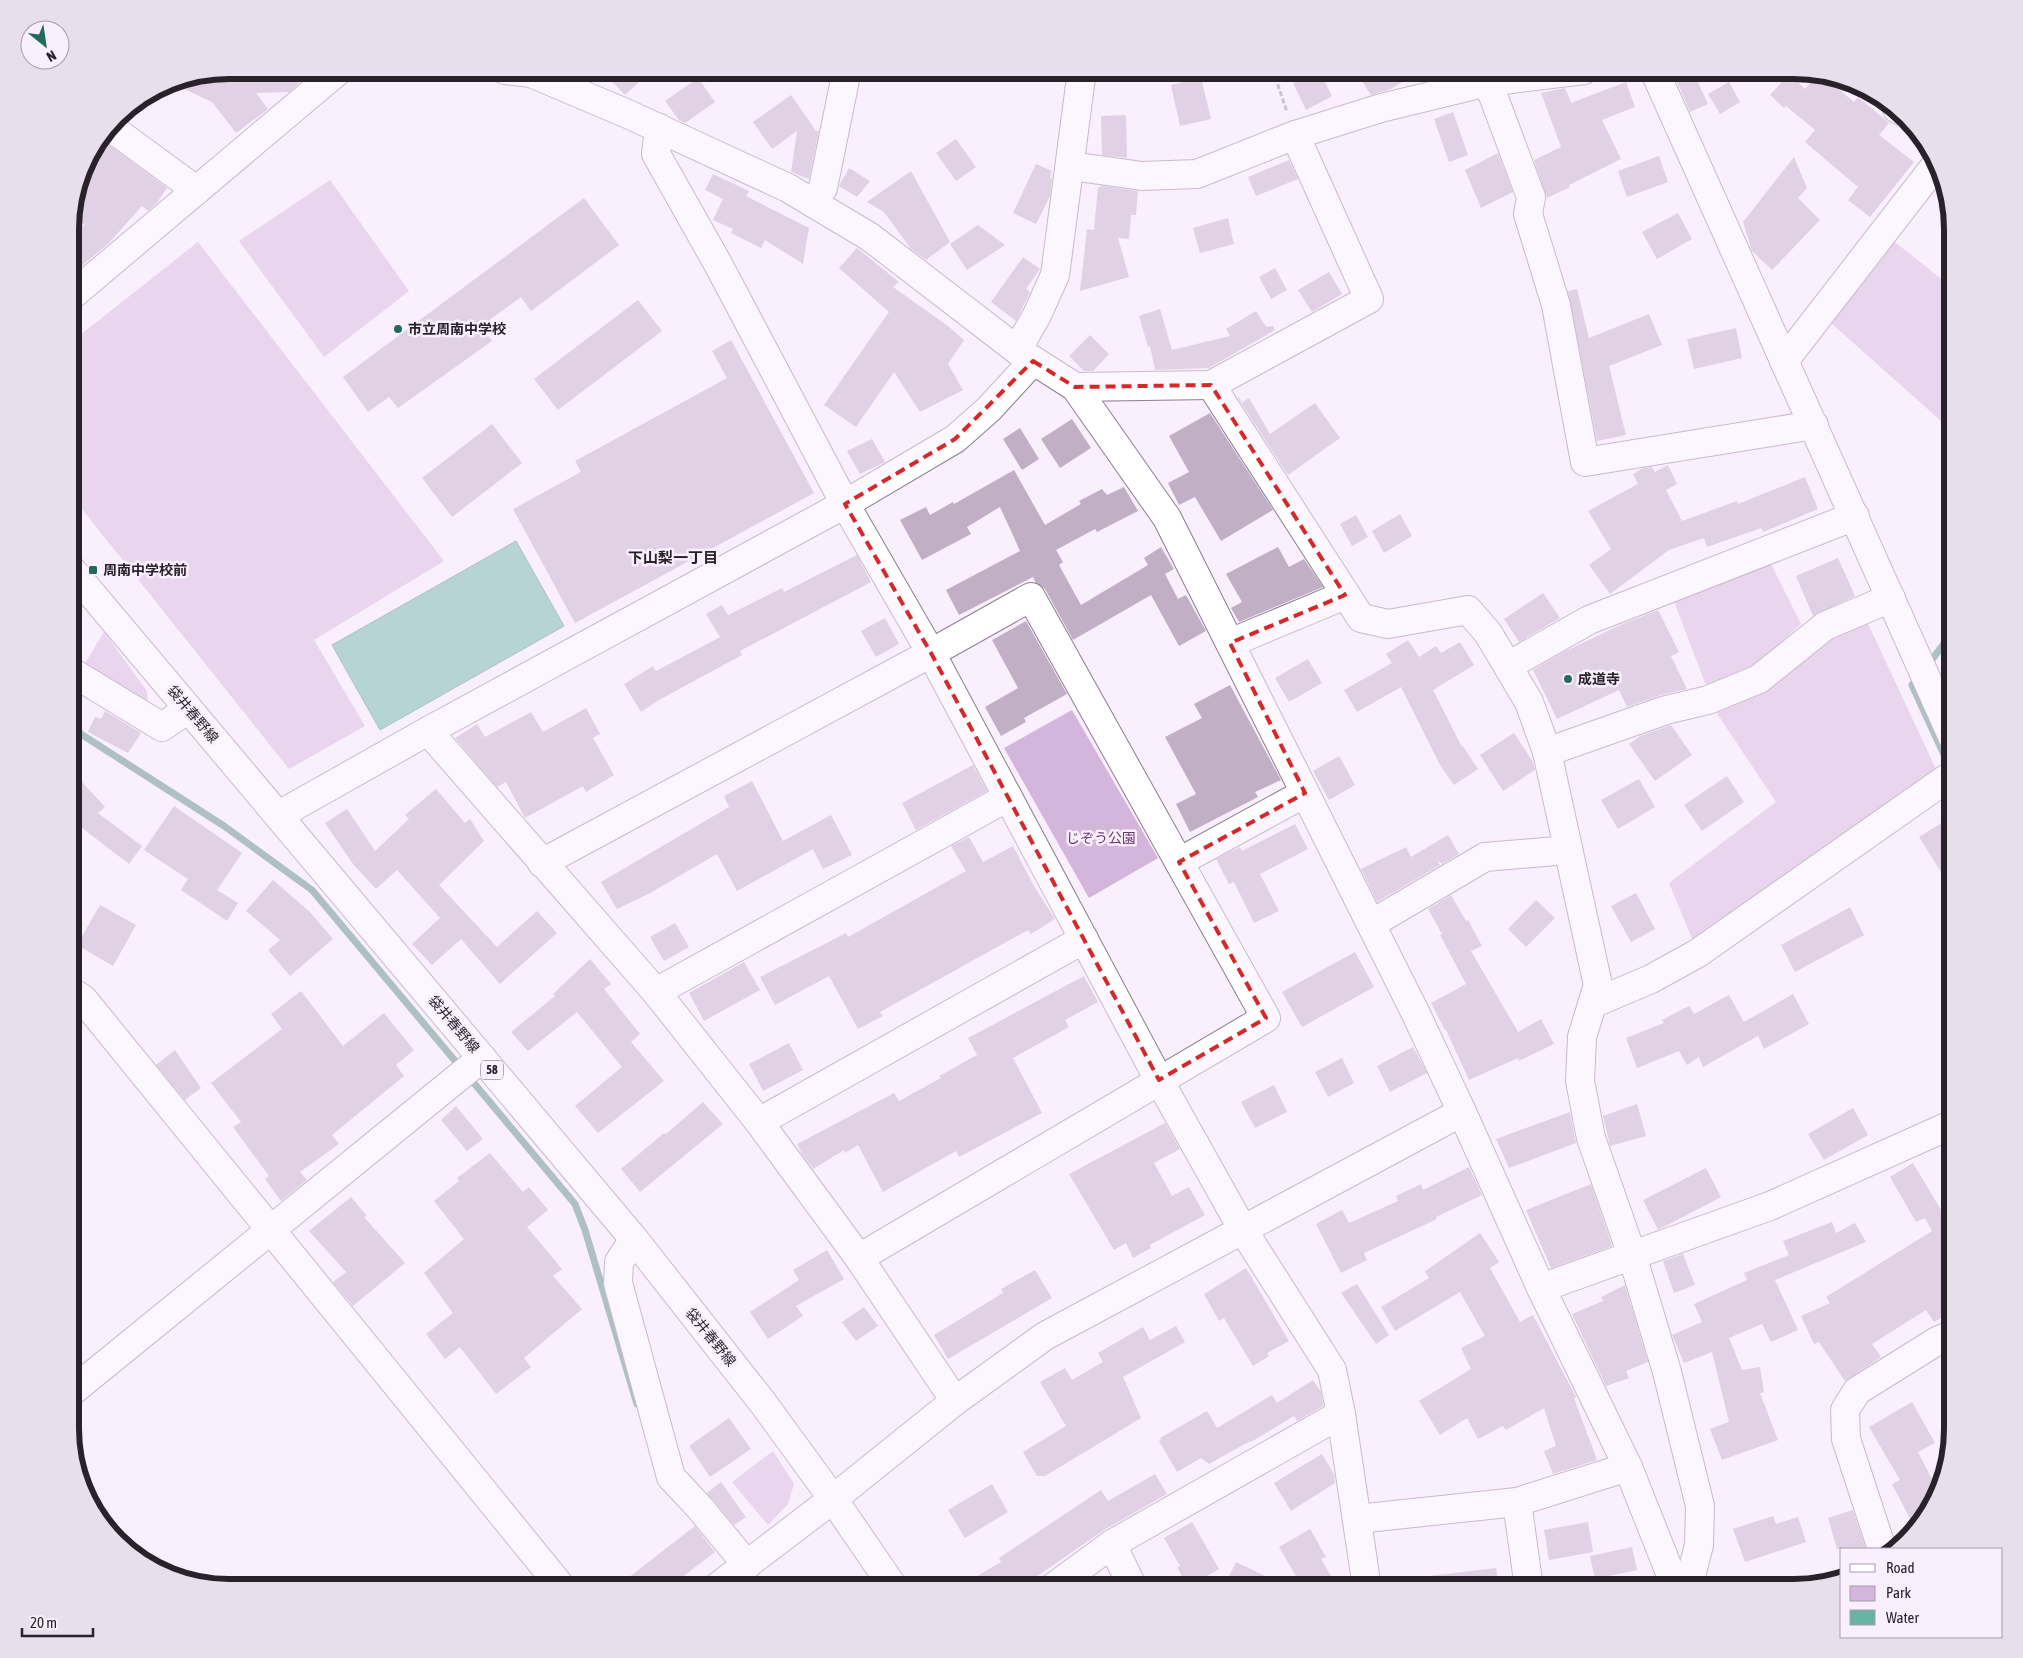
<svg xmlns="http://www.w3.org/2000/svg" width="2023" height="1658" font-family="'Asap Condensed','Noto Sans JP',sans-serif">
	<rect width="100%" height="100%" fill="#faeffd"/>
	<g fill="#d4b5dc">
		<path d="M330 180 409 291 324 357 239 241Z"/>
		<path d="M1891 239 1953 288V425L1950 429 1821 314Z"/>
		<path d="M198 242 444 561 314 640 365 726 289 769 70 494V343Z"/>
		<path d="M1770 562 1801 624 1752 669 1707 688 1672 596Z"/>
		<path d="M1862 611 1942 782 1698 953 1669 883 1776 802 1708 700Z"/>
		<path d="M104 632 147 691 148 709 81 670Z"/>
		<path d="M1072 710 1158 858 1089 898 1004 748Z"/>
		<path d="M773 1451 794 1484 788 1504 768 1525 732 1482Z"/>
	</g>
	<path fill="#67b3a4" stroke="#54887f" d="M516 541 564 626 380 730 332 645Z"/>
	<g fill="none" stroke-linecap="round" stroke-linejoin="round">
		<g stroke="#54887f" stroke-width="7">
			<path d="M1927 666 1953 632"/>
			<path d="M1919 676 1912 685 1951 770"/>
			<path d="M70 727 224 826 312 890 461 1068"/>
			<path d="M468 1076 575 1204 585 1230 637 1404"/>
			<path d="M744 1574 755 1588"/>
		</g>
	</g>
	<g fill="#c1afc6">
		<path d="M229 70H298L299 83 289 92 256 93 268 109 236 133 212 102 169 82Z"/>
		<path d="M601 70H652L625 95Z"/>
		<path d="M1319 70 1332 96 1306 110 1293 83Z"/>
		<path d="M1355 70H1421L1391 89 1371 95Z"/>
		<path d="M1694 74 1708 104 1690 112 1677 82Z"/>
		<path d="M1789 74 1805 89 1818 74H1820L1854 102 1858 97 1889 123 1879 135 1914 162 1870 217 1848 200 1858 187 1805 142 1815 130 1786 106 1784 108 1770 95Z"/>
		<path d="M698 78 715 102 685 123 679 120 665 101Z"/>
		<path d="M1201 78 1211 119 1180 126 1171 85Z"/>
		<path d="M1626 82 1635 107 1602 120 1621 159 1569 185 1570 187 1547 198 1534 160 1561 147 1541 93 1565 88 1571 103Z"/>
		<path d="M1729 82 1740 102 1720 114 1708 94Z"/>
		<path d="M791 95 816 131H819L809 179 791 172 797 131 772 149 753 122Z"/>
		<path d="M1453 112 1468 155 1449 162 1434 119Z"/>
		<path d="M1126 115 1127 158 1102 155 1101 116Z"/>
		<path d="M956 139 976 167 956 181 936 153Z"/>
		<path d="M109 145 167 188 156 204 148 211 142 206 109 243 70 276V235L85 225 71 214 80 183Z"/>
		<path d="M1498 153 1513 192 1481 208 1465 170Z"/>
		<path d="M1659 156 1668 182 1627 197 1618 171Z"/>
		<path d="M1794 157 1807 188 1798 198 1820 220 1772 270 1752 251 1743 222Z"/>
		<path d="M1289 160 1298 179 1256 196 1248 177Z"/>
		<path d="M1036 164 1052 171 1050 178 1052 179 1050 196 1036 224 1013 213Z"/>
		<path d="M849 168 870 181 857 197 839 186Z"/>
		<path d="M911 171 950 242 926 260 911 249 884 212 867 202Z"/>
		<path d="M713 174 749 191 746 196 809 228 803 264 765 240 761 248 731 233 733 229 713 220 723 199 705 190Z"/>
		<path d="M1103 186 1138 191 1136 215H1131L1129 239 1118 238 1129 277 1080 291 1087 229 1094 230 1098 187Z"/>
		<path d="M584 198 619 245 531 311 521 297 481 326 492 341 398 408 389 397 368 412 343 377Z"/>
		<path d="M1678 213 1692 239 1657 259 1642 232Z"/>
		<path d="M1228 218 1234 244 1200 253 1193 228Z"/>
		<path d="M978 225 1005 245 967 270 950 244Z"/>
		<path d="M857 248 899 282 893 287 948 326 964 340 948 364 963 390 920 412 894 372 856 427 824 405 889 312 839 268Z"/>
		<path d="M1023 257 1040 269 1026 289 1030 292 1016 321 991 302Z"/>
		<path d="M1275 268 1287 290 1271 299 1259 277Z"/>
		<path d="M1329 272 1342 294 1312 312 1298 290Z"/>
		<path d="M1577 289 1589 338 1649 314 1662 345 1609 366 1626 435 1597 441 1568 291Z"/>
		<path d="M638 300 662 331 558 410 534 379Z"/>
		<path d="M1160 309 1172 350 1230 336 1226 329 1256 311 1266 327 1273 326 1275 330 1209 368 1155 370 1150 346 1148 347 1139 316Z"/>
		<path d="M1736 328 1742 358 1694 369 1687 339Z"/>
		<path d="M1090 335 1109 354 1093 371H1084L1069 356Z"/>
		<path d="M731 340 814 493 575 623 513 509 581 472 575 461 727 378 712 351Z"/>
		<path d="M1239 397 1242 403 1249 398 1270 434 1315 403 1340 438 1288 475 1238 398Z"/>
		<path d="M1210 413 1273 510 1221 541 1195 497 1179 505 1168 483 1189 472 1169 436Z"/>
		<path d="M1072 419 1091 448 1060 468 1041 439Z"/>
		<path d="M492 424 522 463 452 517 422 478Z"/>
		<path d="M1020 428 1039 459 1022 470 1003 439Z"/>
		<path d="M872 439 885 462 860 474 847 451Z"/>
		<path d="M1668 465 1677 484 1666 490 1682 521 1737 501 1738 504 1805 477 1818 509 1763 532 1761 528 1707 547 1704 538 1669 550 1610 594 1589 565 1611 549 1588 511 1638 484 1633 474 1643 468 1652 467 1655 472Z"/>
		<path d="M1014 470 1045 525 1081 504 1079 501 1102 489 1107 495 1124 487 1138 511 1097 532 1095 529 1056 550 1063 562 1059 565 1081 605 1148 565 1144 558 1161 547 1174 569 1165 574 1178 599 1186 595 1206 631 1179 646 1151 595 1073 640 1045 589 1036 583 1033 577 959 615 946 590 1020 551 1000 507 967 527 971 534 922 560 900 520 926 507 930 515 953 502 954 504Z"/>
		<path d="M1400 514 1412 536 1384 553 1372 531Z"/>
		<path d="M1356 515 1368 537 1352 546 1340 524Z"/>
		<path d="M1278 547 1289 567 1304 559 1323 587 1239 622 1231 608 1242 602 1226 574Z"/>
		<path d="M857 555 871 582 740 651 742 655 659 700 641 712 624 684 653 666 656 671 720 637 706 614 722 605 728 615 782 588 784 592Z"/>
		<path d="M1838 558 1855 596 1813 616 1796 576Z"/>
		<path d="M1543 593 1560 618 1519 642 1504 619Z"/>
		<path d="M1658 610 1679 652 1671 656 1687 689 1661 695 1627 707 1619 690 1557 719 1533 670 1566 651 1620 625Z"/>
		<path d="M885 618 899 644 876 657 861 631Z"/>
		<path d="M1026 621 1067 694 1024 718 1026 722 1001 736 985 707 1018 688 992 640Z"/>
		<path d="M1408 640 1419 657 1436 646 1441 653 1460 642 1474 665 1433 690 1462 747 1463 746 1478 769 1454 785 1440 765 1401 687 1357 712 1344 690 1392 663 1386 654Z"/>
		<path d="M1308 659 1322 683 1289 702 1275 678Z"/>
		<path d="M1230 685 1281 780 1255 792 1258 797 1190 832 1176 804 1196 794 1165 737 1202 718 1194 704Z"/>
		<path d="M586 708 600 734 593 738 614 775 586 792 583 786 525 818 506 782 497 787 455 738 477 724 485 737 531 712 543 732Z"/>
		<path d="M105 711 141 733 128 753 88 732 95 717 101 719Z"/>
		<path d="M1671 725 1692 755 1655 781 1629 744 1640 736Z"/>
		<path d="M1514 733 1533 762 1535 770 1503 791 1480 755Z"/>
		<path d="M1339 756 1355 785 1329 800 1313 771Z"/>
		<path d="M973 765 987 791 916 830 902 803Z"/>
		<path d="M70 769 105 807 98 813 142 846 129 864 82 828 70 839Z"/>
		<path d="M1727 776 1744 802 1702 831 1684 805Z"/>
		<path d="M1639 779 1655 807 1618 829 1601 800Z"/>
		<path d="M752 781 783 841 831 815 852 855 823 869 813 849 737 891 717 854 650 893 617 909 601 882 729 807 724 796Z"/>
		<path d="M436 789 465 823 470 819 484 841 439 885 497 947 537 911 557 933 500 984 461 939 432 965 412 944 440 918 397 870 376 889 353 864 325 823 347 809 375 851 409 819 405 815Z"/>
		<path d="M174 806 242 853 217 890 238 903 227 921 181 890 188 879 144 850Z"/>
		<path d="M1953 816V891L1919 837Z"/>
		<path d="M1295 824 1308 849 1260 874 1279 911 1254 923 1234 882 1229 884 1216 859 1240 847 1242 851Z"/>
		<path d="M1448 835 1459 854 1442 864 1437 860 1440 865 1377 902 1361 869 1406 847 1411 857Z"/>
		<path d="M969 837 983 862 1013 846 1034 886 1055 919 1031 934 1028 930 880 1012 883 1016 858 1029 829 976 775 1005 760 977 846 933 848 937 966 871 951 846Z"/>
		<path d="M273 880 309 911 333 939 290 976 268 950 280 940 246 911Z"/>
		<path d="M1636 893 1655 929 1631 942 1611 906Z"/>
		<path d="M1451 895 1466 921 1468 920 1482 946 1471 951 1518 1032 1541 1019 1554 1044 1519 1061 1518 1058 1469 1080 1446 1030H1445L1431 1003 1466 984 1440 935 1442 934 1428 909Z"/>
		<path d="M1536 900 1555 918 1526 947 1508 929Z"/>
		<path d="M100 905 136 925 113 966 77 945Z"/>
		<path d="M1850 907 1864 935 1795 972 1781 945Z"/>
		<path d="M675 923 689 947 664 961 650 937Z"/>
		<path d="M1355 952 1374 987 1302 1027 1282 992Z"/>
		<path d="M590 959 611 984 604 989 640 1034 631 1042 664 1081 598 1133 575 1106 622 1067 577 1012 528 1051 511 1032 555 996 553 994Z"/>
		<path d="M744 962 760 990 704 1021 689 993Z"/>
		<path d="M1084 976 1098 1002 1065 1020 1069 1027 1013 1058 1042 1113 959 1157 956 1151 883 1192 858 1145 845 1153 844 1150 813 1169 802 1154 797 1144 894 1093 899 1101 941 1078 939 1076 977 1055 968 1038Z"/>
		<path d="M301 991 343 1046 384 1013 414 1050 396 1065 404 1076 332 1135 339 1144 300 1172 307 1180 281 1201 265 1179 269 1176 233 1127 241 1122 211 1083 282 1029 271 1014Z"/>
		<path d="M1793 994 1809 1024 1764 1049 1758 1036 1703 1067 1699 1057 1687 1065 1679 1051 1637 1068 1626 1038 1664 1023 1662 1020 1689 1006 1694 1014 1729 995 1744 1022Z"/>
		<path d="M789 1043 803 1070 763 1091 749 1064Z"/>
		<path d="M1413 1047 1427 1073 1390 1092 1377 1066Z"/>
		<path d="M175 1050 201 1088 185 1100 156 1065Z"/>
		<path d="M1342 1058 1354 1083 1328 1097 1315 1072Z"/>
		<path d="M1274 1085 1287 1112 1255 1128 1241 1102Z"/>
		<path d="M703 1102 723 1124 640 1192 621 1169 664 1133 666 1134Z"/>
		<path d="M1637 1104 1646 1136 1610 1146 1603 1116Z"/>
		<path d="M456 1106 483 1139 467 1151 441 1120Z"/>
		<path d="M1853 1108 1868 1135 1824 1160 1808 1134Z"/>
		<path d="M1570 1112 1576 1143 1509 1168 1496 1139Z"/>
		<path d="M1165 1123 1180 1149 1154 1163 1172 1196 1189 1187 1205 1215 1150 1245 1151 1248 1133 1258 1126 1243 1114 1250 1069 1174Z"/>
		<path d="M490 1153 523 1192 529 1187 548 1210 527 1227 562 1269 553 1276 582 1309 524 1358 531 1367 496 1394 460 1347 445 1359 426 1334 453 1313 424 1273 464 1239 434 1201 459 1181 457 1178Z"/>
		<path d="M1913 1163 1953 1230V1311L1934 1322 1926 1310 1872 1344 1881 1357 1845 1381 1819 1342 1814 1344 1801 1316 1830 1303 1826 1297 1932 1231 1925 1218 1916 1222 1890 1177Z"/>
		<path d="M1469 1167 1482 1195 1436 1217 1437 1219 1364 1253 1367 1260 1341 1273 1316 1224 1342 1210 1349 1223 1398 1201 1396 1196 1421 1184 1423 1190Z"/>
		<path d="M1706 1168 1721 1197 1658 1230 1643 1200Z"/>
		<path d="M1591 1184 1612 1246 1551 1268 1526 1210Z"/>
		<path d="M351 1197 367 1216 364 1217 405 1263 353 1306 333 1282 346 1272 309 1231Z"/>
		<path d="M1832 1222 1836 1233 1855 1223 1866 1242 1775 1280 1798 1330 1771 1342 1762 1324 1729 1338 1742 1370 1760 1367 1764 1392 1760 1393 1778 1440 1722 1460 1710 1429 1729 1422 1712 1352 1684 1363 1672 1335 1702 1322 1694 1304 1747 1280 1744 1273 1789 1255 1783 1241Z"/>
		<path d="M1480 1233 1499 1262 1490 1268 1520 1322 1533 1315 1576 1397 1574 1398 1597 1460 1553 1474 1544 1451 1556 1446 1544 1408 1506 1430 1503 1426 1478 1439 1467 1418 1440 1435 1419 1401 1471 1369 1461 1348 1485 1336 1460 1292 1395 1331 1381 1307 1429 1278 1425 1271Z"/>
		<path d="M827 1250 844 1279 796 1306 803 1316 768 1339 750 1312 799 1280 793 1270Z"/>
		<path d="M1683 1254 1695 1285 1674 1293 1663 1261Z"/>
		<path d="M1246 1268 1289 1341 1267 1353 1269 1356 1253 1366 1224 1318 1219 1321 1204 1294Z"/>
		<path d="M1035 1270 1052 1298 948 1359 934 1335 1003 1293 1001 1289Z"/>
		<path d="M1357 1284 1389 1335 1376 1344 1341 1293Z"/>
		<path d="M1625 1285 1648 1362 1626 1371 1629 1378 1606 1386 1572 1314 1603 1301 1601 1297Z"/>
		<path d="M864 1307 878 1326 856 1341 842 1322Z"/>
		<path d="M1176 1326 1185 1342 1123 1377 1141 1418 1045 1476H1037L1023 1452 1066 1426 1040 1382 1065 1368 1072 1380 1103 1362 1098 1353 1143 1327 1150 1340Z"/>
		<path d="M1313 1380 1321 1392 1323 1406 1297 1421 1294 1416 1251 1442 1250 1441 1209 1464 1201 1458 1177 1472 1159 1441 1161 1439 1160 1438 1207 1411 1217 1428 1272 1395 1277 1403Z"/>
		<path d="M1912 1402 1935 1443 1918 1452 1939 1493 1916 1530 1892 1484 1900 1480 1869 1427Z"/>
		<path d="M729 1418 751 1449 710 1477 689 1446Z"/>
		<path d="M1322 1454 1334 1474 1335 1483 1291 1511 1274 1483Z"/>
		<path d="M1155 1474 1167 1494 1104 1530 1020 1588H957L1001 1562 999 1558 1101 1490 1108 1501Z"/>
		<path d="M721 1482 746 1517 734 1525 707 1493Z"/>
		<path d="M992 1484 1008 1512 965 1538 948 1510Z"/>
		<path d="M1853 1510 1866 1549H1837L1828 1518Z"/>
		<path d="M1773 1516 1776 1524 1798 1517 1806 1542 1745 1562 1733 1529Z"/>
		<path d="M1192 1522 1219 1569 1188 1587 1177 1567 1180 1566 1164 1538Z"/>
		<path d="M1588 1522 1593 1552 1549 1560 1544 1530Z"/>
		<path d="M695 1526 715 1552 668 1588H615Z"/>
		<path d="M1310 1529 1326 1557 1321 1559 1338 1588H1303L1279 1547Z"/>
		<path d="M1632 1547 1637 1570 1595 1579 1590 1556Z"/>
		<path d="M1236 1562 1290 1588H1223Z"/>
		<path d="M1496 1568 1499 1588H1430L1429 1576Z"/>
	</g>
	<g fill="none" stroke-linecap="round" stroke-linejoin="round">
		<g stroke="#8d7c91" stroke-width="30">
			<g id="minor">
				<path d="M505 70 531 73 630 115 788 188 870 237 1017 350 1075 387 1167 518 1415 1012 1462 1112 1541 1288 1628 1467 1676 1588"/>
				<path d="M1654 70 1953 738"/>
				<path d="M1488 82 1531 197 1528 214 1556 305 1585 462 1814 425"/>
				<path d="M1897 109 1899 110"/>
				<path d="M110 127 196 190"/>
				<path d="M659 128 656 154 718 264 845 504 931 653 1159 1080 1243 1230 1332 1370 1341 1414 1367 1588"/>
				<path d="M1071 166 1142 176 1197 174 1295 135 1381 108 1488 82 1584 70"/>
				<path d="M813 203 823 188 847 70"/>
				<path d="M70 297 339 70"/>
				<path d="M1017 350 1037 315 1055 275 1082 70"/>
				<path d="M1784 361 1938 162"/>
				<path d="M1211 385 1361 618 1388 624 1468 610 1488 633 1529 702 1547 752 1598 985 1582 1037 1580 1081 1591 1138 1632 1255 1667 1372 1700 1506 1699 1545 1688 1588"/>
				<path d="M1075 387 1211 385 1369 299 1295 135"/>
				<path d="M1230 643 1345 595"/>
				<path d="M1508 666 1589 620 1855 516"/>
				<path d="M70 671 162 727 188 709"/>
				<path d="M428 731 656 992 759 1122 859 1258 955 1401"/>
				<path d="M1547 752 1666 710 1708 700 1759 679 1825 626 1891 598"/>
				<path d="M279 815 428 731 845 504 955 439 989 409 1033 361"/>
				<path d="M1179 862 1305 793"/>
				<path d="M542 863 931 653 1031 597 1266 1018 859 1258"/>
				<path d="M1371 924 1485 857 1568 850"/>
				<path d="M70 991 83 999 562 1588"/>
				<path d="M656 992 1008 797"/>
				<path d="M1592 1004 1651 979 1698 953 1953 774"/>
				<path d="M759 1122 1084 939"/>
				<path d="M634 1239 619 1262 618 1283 671 1477 700 1508 747 1565"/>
				<path d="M1541 1288 1770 1206 1953 1124"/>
				<path d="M70 1393 482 1058"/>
				<path d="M1517 1502 1529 1588"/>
				<path d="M1357 1519 1517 1502 1628 1467"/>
				<path d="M1112 1544 1133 1588"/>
				<path d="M1882 1549 1846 1439 1845 1410 1857 1391 1937 1341 1953 1334"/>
				<path d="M716 1588 833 1499 955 1401 1045 1336 1462 1112"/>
				<path d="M1052 1588 1112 1544 1341 1414"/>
			</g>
		</g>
		<g stroke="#8d7c91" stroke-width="30">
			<path id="major" d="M70 568 634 1239 763 1403 833 1499 894 1588"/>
		</g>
		<path stroke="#968d99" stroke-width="3" stroke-dasharray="5 2.5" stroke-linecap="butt" d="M1273 70 1287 112"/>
		<use href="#minor" stroke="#fff" stroke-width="28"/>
		<use href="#major" stroke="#fff" stroke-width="28"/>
	</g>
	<path d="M0 0H2023V1658H0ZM1033 361 1075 387 1211 385 1345 595 1230 643 1305 793 1179 862 1266 1018 1159 1080 931 653 845 504 955 439Z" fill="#faeffd" fill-opacity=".55" fill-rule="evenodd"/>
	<path fill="none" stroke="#d62828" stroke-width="4" stroke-dasharray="10 6" stroke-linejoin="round" d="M1033 361 1075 387 1211 385 1345 595 1230 643 1305 793 1179 862 1266 1018 1159 1080 931 653 845 504 955 439Z"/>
	<g fill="#23695e" stroke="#faeffd" stroke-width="2">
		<circle cx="398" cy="329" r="5"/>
		<rect x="88" y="565" width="10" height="10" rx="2.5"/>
		<circle cx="1568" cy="679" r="5"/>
	</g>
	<g text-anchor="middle" stroke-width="5" stroke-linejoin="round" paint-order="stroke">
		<rect fill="#faeffd" stroke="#686069" stroke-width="1" x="481" y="1060.5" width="22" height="19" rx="4"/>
		<g font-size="12" font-weight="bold" fill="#29222a">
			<text x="492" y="1074">58</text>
		</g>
		<g font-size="14" font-weight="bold" fill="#29222a" stroke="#faeffd" text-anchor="start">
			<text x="408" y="334">市立周南中学校</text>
			<text x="103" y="575">周南中学校前</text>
			<text x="1578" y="684">成道寺</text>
		</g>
		<g font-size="14" fill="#29222a" stroke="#faeffd">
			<text transform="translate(193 714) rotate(50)" y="5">袋井春野線</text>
			<text transform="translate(454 1024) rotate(50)" y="5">袋井春野線</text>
			<text transform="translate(711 1337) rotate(51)" y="5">袋井春野線</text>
		</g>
		<g font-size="14" fill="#653571" stroke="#faeffd">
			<text x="1101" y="843">じぞう公園</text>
		</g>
		<g font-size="15" font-weight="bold" fill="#29222a" stroke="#faeffd">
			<text x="673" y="563">下山梨一丁目</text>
		</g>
	</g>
	<path d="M0 0H2023V1658H0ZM229 79H1794A150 150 0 0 1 1944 229V1429A150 150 0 0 1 1794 1579H229A150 150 0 0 1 79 1429V229A150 150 0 0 1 229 79Z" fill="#e9dfec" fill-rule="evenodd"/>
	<path fill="none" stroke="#29222a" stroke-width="6" d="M229 79H1794A150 150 0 0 1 1944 229V1429A150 150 0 0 1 1794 1579H229A150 150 0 0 1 79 1429V229A150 150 0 0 1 229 79Z"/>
	<rect x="1840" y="1548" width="162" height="90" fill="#faeffd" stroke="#a69da9"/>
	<rect x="1850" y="1564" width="25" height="8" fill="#ffffff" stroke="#a69da9"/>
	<text x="1886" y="1573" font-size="15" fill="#29222a">Road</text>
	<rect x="1850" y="1586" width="25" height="15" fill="#d4b5dc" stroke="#a69da9"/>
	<text x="1886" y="1598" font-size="15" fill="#29222a">Park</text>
	<rect x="1850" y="1610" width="25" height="15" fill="#67b3a4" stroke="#a69da9"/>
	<text x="1886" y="1623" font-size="15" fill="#29222a">Water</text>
	<g transform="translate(45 45) rotate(150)"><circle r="24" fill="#faeffd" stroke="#a69da9"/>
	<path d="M0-4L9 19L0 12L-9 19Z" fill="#23695e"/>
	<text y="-8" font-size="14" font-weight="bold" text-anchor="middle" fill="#29222a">N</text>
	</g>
	<path d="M22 1628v8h71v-8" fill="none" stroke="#29222a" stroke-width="2.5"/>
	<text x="30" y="1628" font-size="15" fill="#29222a" stroke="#faeffd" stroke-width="4" paint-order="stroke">20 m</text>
</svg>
